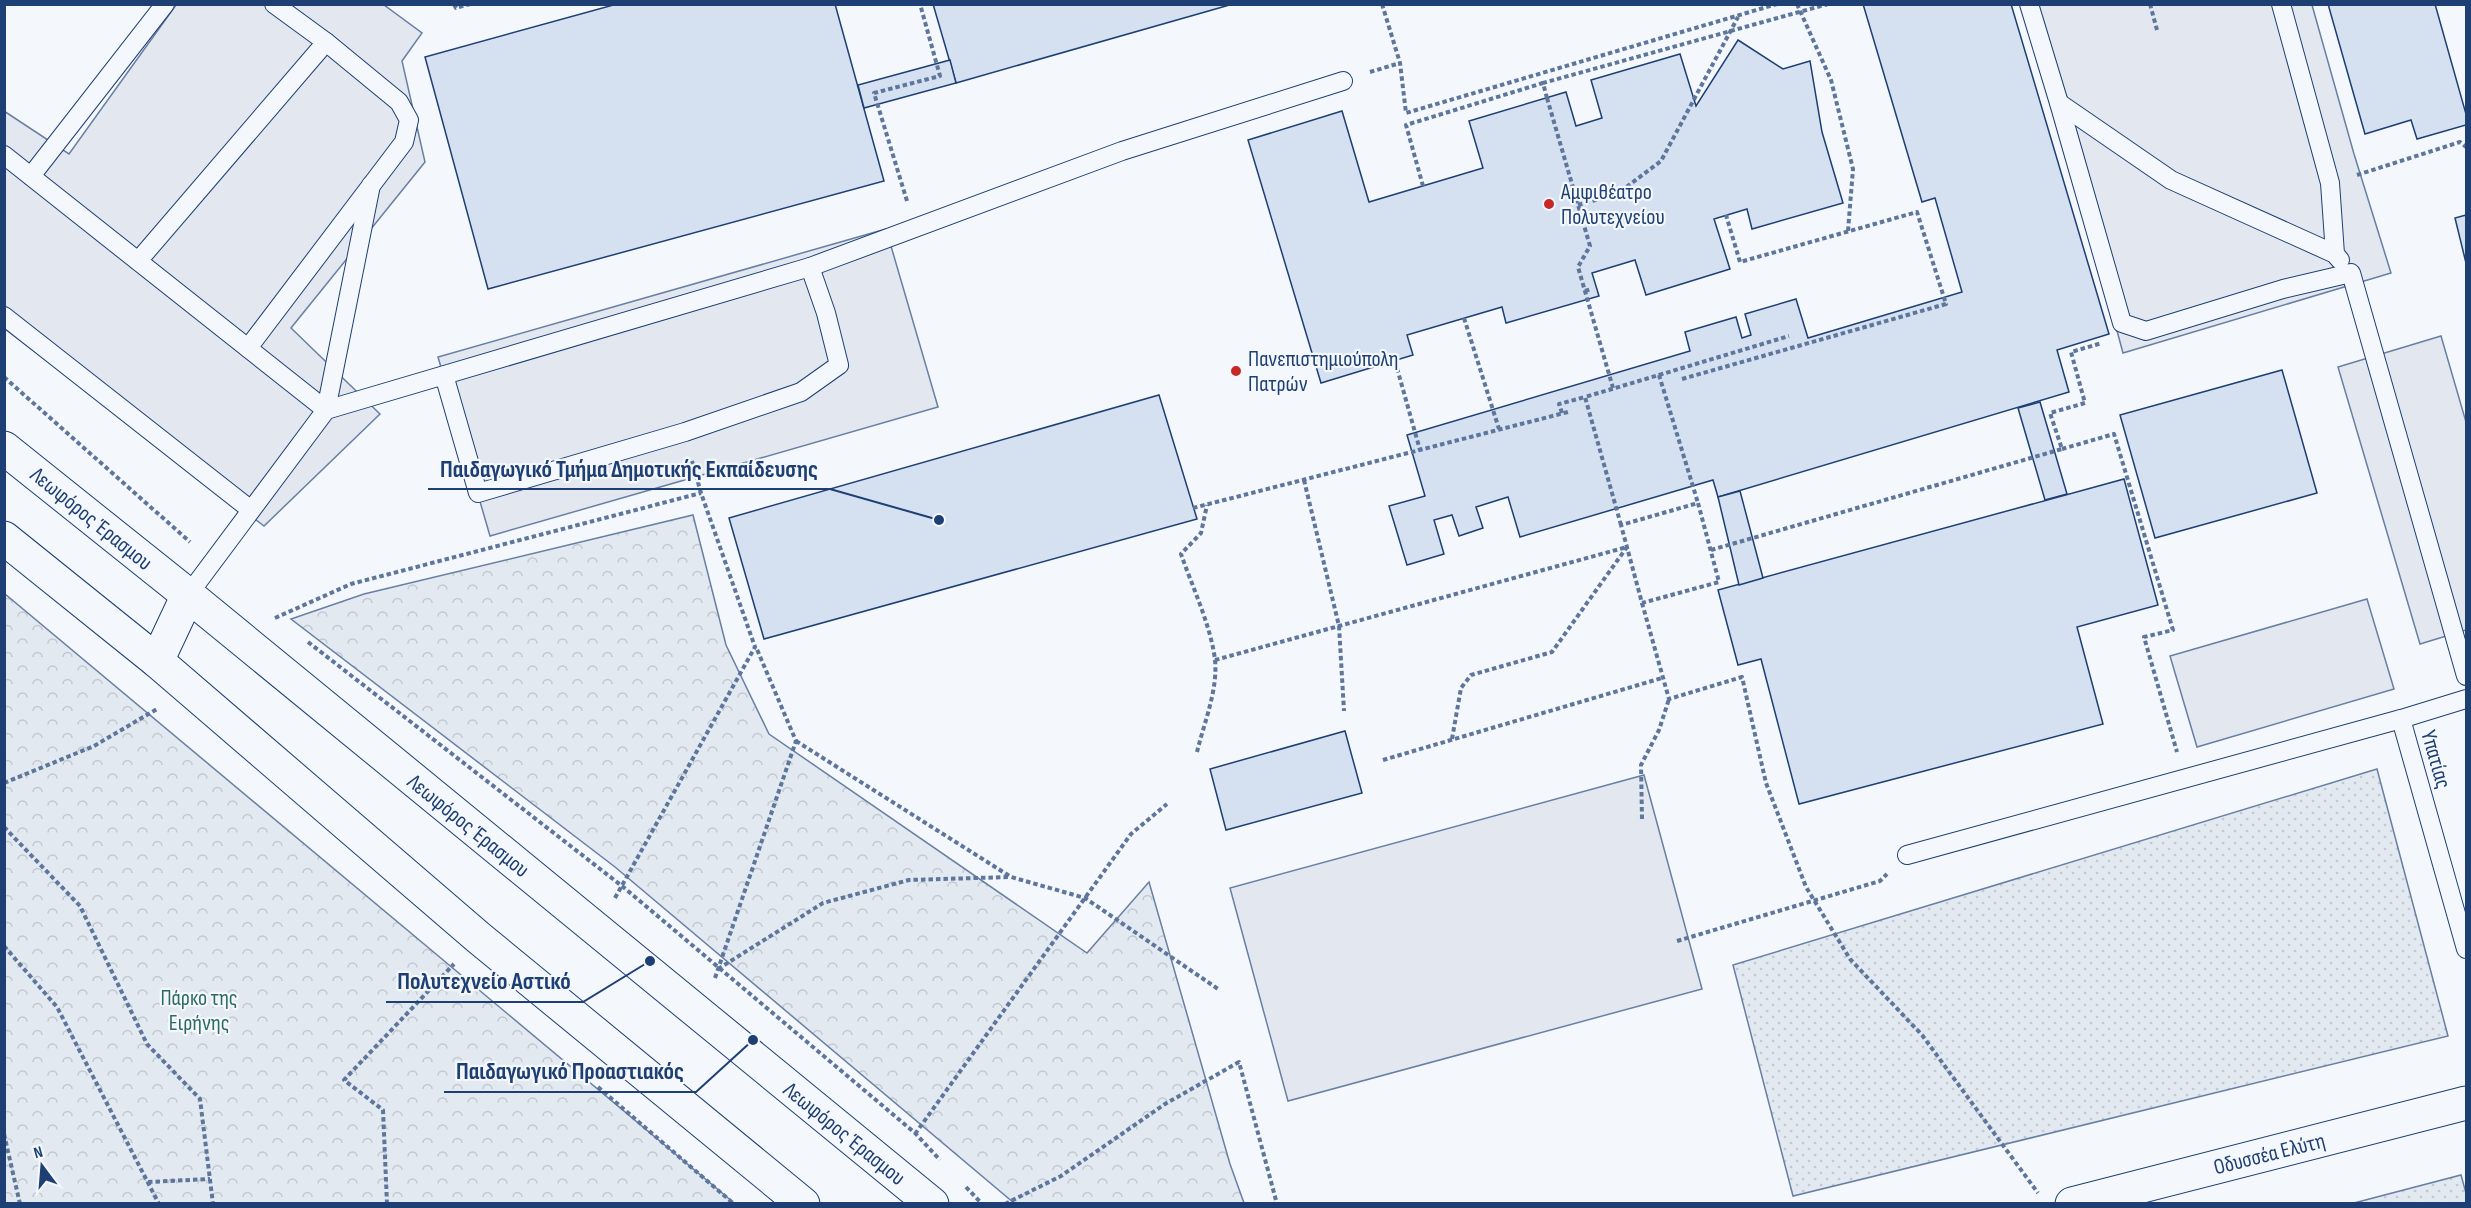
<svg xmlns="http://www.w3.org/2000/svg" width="2471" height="1208" font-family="'Sofia Sans Condensed',sans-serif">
	<defs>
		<pattern id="grass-dots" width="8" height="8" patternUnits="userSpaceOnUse" patternTransform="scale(1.5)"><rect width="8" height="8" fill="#e3e9f0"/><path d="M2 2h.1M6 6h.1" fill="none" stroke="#c2c9d1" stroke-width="1.8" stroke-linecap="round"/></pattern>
		<pattern id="forest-crowns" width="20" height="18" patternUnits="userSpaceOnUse" patternTransform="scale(1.5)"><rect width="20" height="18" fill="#e3e9f0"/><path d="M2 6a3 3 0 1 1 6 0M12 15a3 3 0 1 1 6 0" fill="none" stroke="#c2c9d1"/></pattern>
	</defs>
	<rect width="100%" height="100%" fill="#f4f7fb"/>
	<g fill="url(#grass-dots)" stroke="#687fa3" stroke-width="1.5">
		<path d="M2377 769 2448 1036 1793 1196 1733 965Z"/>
		<path d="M2461 1175 2466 1193V1203H2354Z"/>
	</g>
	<g fill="url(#forest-crowns)" stroke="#687fa3" stroke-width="1.5">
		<path d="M693 515 726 645 769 734 1087 953 1149 882 1230 1164 1244 1203H1014L615 867 291 619 364 594Z"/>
		<path d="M4 594H5L734 1203H5Z"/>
	</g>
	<g fill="#e3e8f0" stroke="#687fa3" stroke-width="1.5">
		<path d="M176 5H384L422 33 402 61 425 162 291 328 380 414 264 526 5 329 4 111 69 154Z"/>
		<path d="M2023 5H2312L2354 154 2391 273 2123 353 2065 138Z"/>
		<path d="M886 229 938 407 490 536 438 357Z"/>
		<path d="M2441 336 2466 422V630L2420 644 2338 367Z"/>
		<path d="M2367 599 2394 689 2197 747 2170 656Z"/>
		<path d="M1644 775 1702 989 1288 1101 1230 888Z"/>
	</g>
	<g fill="#d5e0f0" stroke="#1d3f73" stroke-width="1.5">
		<path d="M617 4H835L884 181 488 289 425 57Z"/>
		<path d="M933 4H1233L956 83Z"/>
		<path d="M1863 4H2011L2109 334 2057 350 2069 392 1718 497 1713 480 1520 537 1508 497 1476 507 1483 528 1459 536 1452 515 1434 520 1444 554 1407 565 1389 506 1425 496 1407 435 1690 351 1685 332 1736 317 1742 338 1751 335 1745 314 1796 299 1808 338 1962 292 1935 198 1922 202Z"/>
		<path d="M2328 4H2435L2466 114V125L2417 139 2411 120 2365 134Z"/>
		<path d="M1738 40 1783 69 1810 61 1822 132 1843 203 1752 229 1747 209 1714 219 1730 269 1646 295 1635 260 1592 273 1599 296 1506 323 1502 307 1407 335 1413 355 1321 383 1248 140 1342 111 1369 202 1483 168 1469 121 1566 92 1576 126 1602 118 1591 80 1680 54 1696 106Z"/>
		<path d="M950 60 956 83 864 108 858 85Z"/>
		<path d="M2466 215V263L2455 218Z"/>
		<path d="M2282 370 2317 493 2155 538 2120 415Z"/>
		<path d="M1159 395 1197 519 764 639 729 518Z"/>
		<path d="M2040 402 2067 494 2045 500 2018 408Z"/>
		<path d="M2124 479 2158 605 2077 627 2103 724 1799 804 1761 659 1738 665 1718 590Z"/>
		<path d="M1740 491 1763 578 1739 585 1718 497Z"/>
		<path d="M1345 731 1362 793 1226 830 1210 769Z"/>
	</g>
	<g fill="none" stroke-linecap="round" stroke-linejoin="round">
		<g stroke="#1d3f73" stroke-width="20">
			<g id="lane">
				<path d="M2029 4 2059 103 2122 323 2146 331 2283 289 2351 273 2466 676"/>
				<path d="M2281 4 2330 183 2335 254 2340 260"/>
				<path d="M2059 103 2171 180 2335 254"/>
				<path d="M4 155 326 410 371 185"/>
				<path d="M31 176 165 4"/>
				<path d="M138 261 326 42 274 4"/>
				<path d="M810 267 1122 151 1343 81"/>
				<path d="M4 316 251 510"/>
				<path d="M248 348 404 142 409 120 399 102 326 42"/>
				<path d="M188 595 326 410 810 267 826 313 839 365 801 392 685 432 478 493 444 375"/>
				<path d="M2401 719 2466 949"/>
				<path d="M1907 855 2401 719 2466 699"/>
			</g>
		</g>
		<g stroke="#1d3f73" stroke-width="35">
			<path id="street" d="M157 661 188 595"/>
		</g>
		<g stroke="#1d3f73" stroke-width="35">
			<g id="secondary">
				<path d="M4 448 188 595 932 1204"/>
				<path d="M4 538 157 661 479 938 803 1204"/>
				<path d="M2072 1204 2466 1103"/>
			</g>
		</g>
		<g stroke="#5e769c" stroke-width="4" stroke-dasharray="4.5 3" stroke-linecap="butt">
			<path d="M454 4 456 8 470 4"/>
			<path d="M1382 4 1400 63 1406 113 1777 4"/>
			<path d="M1797 4 1831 80 1853 169 1848 231"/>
			<path d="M2150 4 2157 30"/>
			<path d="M1370 72 1400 63"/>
			<path d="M1547 98 1590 246 1578 267 1613 388"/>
			<path d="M2357 175 2460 142 2466 147"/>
			<path d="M907 201 874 93 940 76 920 4"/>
			<path d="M1578 205 1617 194 1661 161 1738 17"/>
			<path d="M1585 291 1591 289"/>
			<path d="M1464 318 1499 429"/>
			<path d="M1395 361 1420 450"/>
			<path d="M1659 375 1789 336"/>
			<path d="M4 377 190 542"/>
			<path d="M1682 379 1946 304 1917 212 1740 262 1726 215"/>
			<path d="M1562 413 1559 404 1585 397"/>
			<path d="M2062 449 2114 434 2173 630 2144 637 2177 752"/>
			<path d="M1304 480 1339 626 1344 711"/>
			<path d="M1698 503 1719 582 1642 603 1621 525Z"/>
			<path d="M1193 508 1568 412"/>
			<path d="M1621 525 1585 397 1659 375 1698 503"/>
			<path d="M1711 550 2062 449 2050 413 2085 403 2071 352 2102 343"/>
			<path d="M1642 603 1669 699 1742 677 1766 783 1806 887 1850 959 1922 1035 2038 1193"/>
			<path d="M275 618 351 584 701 493"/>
			<path d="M308 642 622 886 915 1133 940 1160"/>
			<path d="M1215 660 1627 547"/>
			<path d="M1452 739 1461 688 1471 675 1552 652 1627 547"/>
			<path d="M796 741 1011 877 1085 898 1218 989"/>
			<path d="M1197 752C1204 723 1218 690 1215 660 1211 626 1192 586 1181 554L1201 533 1207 505"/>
			<path d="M1383 760 1662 678"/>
			<path d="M4 783 94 746 157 709"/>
			<path d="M1642 819 1641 765 1659 730 1669 699"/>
			<path d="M4 827 80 906 147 1044 200 1099 213 1204"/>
			<path d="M615 898 755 647 701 493 692 461"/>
			<path d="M1677 941 1880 881 1887 874"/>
			<path d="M4 946 57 1007 159 1204"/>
			<path d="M718 969 823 903 909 880 1010 877"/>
			<path d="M715 978 796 741 756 647"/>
			<path d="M598 1087 734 1204"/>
			<path d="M4 1134 20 1204"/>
			<path d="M915 1134 1131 834 1167 804"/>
			<path d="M148 1182 210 1179"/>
			<path d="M966 1187 982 1204"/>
			<path d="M387 1204 383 1110 344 1080 454 964"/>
			<path d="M1005 1204 1061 1176 1165 1104 1239 1062 1277 1204"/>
		</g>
		<use href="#lane" stroke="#f4f7fb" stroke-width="18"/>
		<use href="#street" stroke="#f4f7fb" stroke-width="33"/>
		<use href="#secondary" stroke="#f4f7fb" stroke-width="33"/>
		<g stroke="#5e769c" stroke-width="4" stroke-dasharray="4.5 3" stroke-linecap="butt">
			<path d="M1547 98 1543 83 1828 4"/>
			<path d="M1423 186 1406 125 1543 83"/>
		</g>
	</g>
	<g fill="#c62828" stroke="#f4f7fb" stroke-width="2">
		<circle cx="1549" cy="204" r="6"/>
		<circle cx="1236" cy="371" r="6"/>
	</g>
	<g text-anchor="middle" stroke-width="4.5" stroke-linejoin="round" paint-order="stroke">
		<g font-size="22" fill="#1d3f73" stroke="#f4f7fb" text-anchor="start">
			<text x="1561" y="199">Αμφιθέατρο<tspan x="1561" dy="25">Πολυτεχνείου</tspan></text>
			<text x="1248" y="366">Πανεπιστημιούπολη<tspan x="1248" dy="25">Πατρών</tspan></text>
		</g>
		<g font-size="22" fill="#1d3f73" stroke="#f4f7fb">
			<text transform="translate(92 518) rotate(39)" y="8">Λεωφόρος Έρασμου</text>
			<text transform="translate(2437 759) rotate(74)" y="8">Υπατίας</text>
			<text transform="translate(469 825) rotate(39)" y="8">Λεωφόρος Έρασμου</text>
			<text transform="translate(845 1133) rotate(39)" y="8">Λεωφόρος Έρασμου</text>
			<text transform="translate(2269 1153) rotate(-14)" y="8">Οδυσσέα Ελύτη</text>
		</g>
		<g font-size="22" fill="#2c6c60" stroke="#f4f7fb">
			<text x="199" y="1005">Πάρκο της<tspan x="199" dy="25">Ειρήνης</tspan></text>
		</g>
	</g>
	<path fill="none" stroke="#1d3f73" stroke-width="2" d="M939 520L830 489H428M650 961L583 1002H386M753 1040L696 1092H444"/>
	<g fill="#1d3f73" stroke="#f4f7fb" stroke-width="2">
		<circle cx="939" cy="520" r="6"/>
		<circle cx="650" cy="961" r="6"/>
		<circle cx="753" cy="1040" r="6"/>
	</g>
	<g font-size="24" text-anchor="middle" font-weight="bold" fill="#1d3f73" stroke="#f4f7fb" stroke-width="4.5" stroke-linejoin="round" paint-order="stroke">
		<text x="629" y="477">Παιδαγωγικό Τμήμα Δημοτικής Εκπαίδευσης</text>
		<text x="484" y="989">Πολυτεχνείο Αστικό</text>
		<text x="570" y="1079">Παιδαγωγικό Προαστιακός</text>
	</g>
	<rect width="2471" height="1208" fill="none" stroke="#1d3f73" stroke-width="12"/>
	<g transform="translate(42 1166) rotate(344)" stroke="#f4f7fb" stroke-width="4.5" paint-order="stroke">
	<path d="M0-4.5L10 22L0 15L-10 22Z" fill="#1d3f73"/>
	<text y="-9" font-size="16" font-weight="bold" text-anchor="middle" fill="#1d3f73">N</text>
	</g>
</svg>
